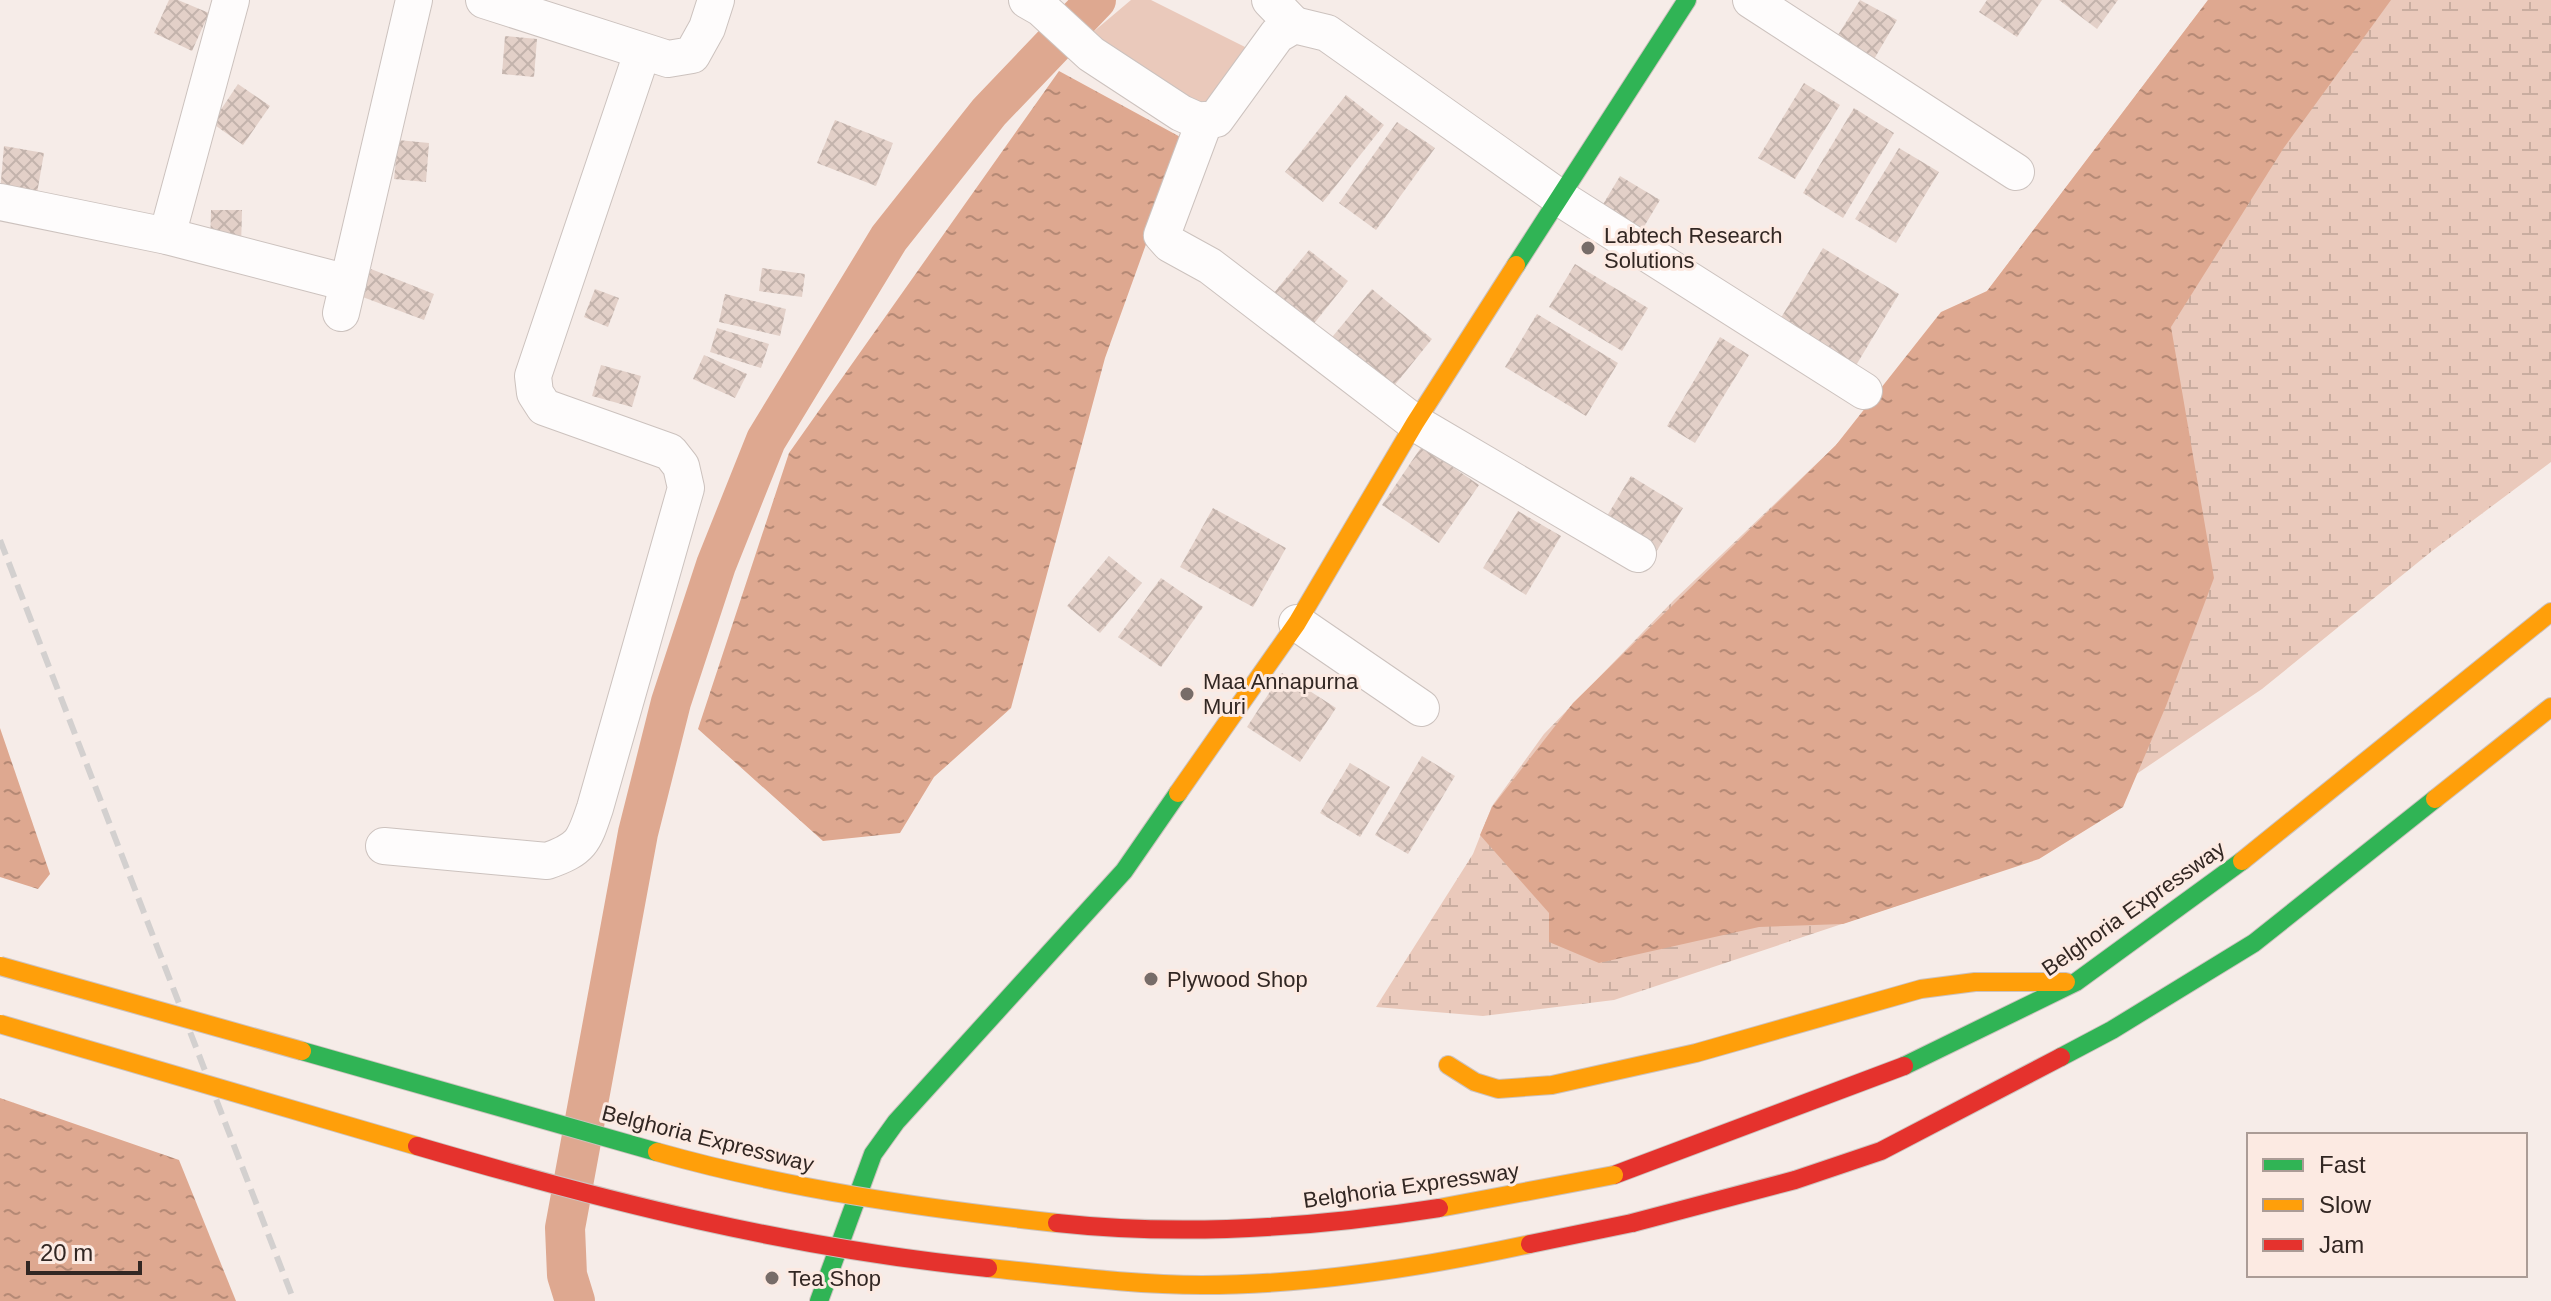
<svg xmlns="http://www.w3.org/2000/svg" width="2551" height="1301" font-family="Arial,sans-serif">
	<defs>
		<pattern id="wetland-marsh" width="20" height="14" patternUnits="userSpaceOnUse" patternTransform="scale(2)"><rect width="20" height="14" fill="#eac9bb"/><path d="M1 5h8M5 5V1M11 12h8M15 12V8" fill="none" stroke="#c9ada0"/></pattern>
		<pattern id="water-ripples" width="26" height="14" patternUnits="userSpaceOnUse" patternTransform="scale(2)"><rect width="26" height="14" fill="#dea890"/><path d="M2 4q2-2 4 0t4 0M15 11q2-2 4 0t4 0" fill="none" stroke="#b58975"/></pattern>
		<pattern id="building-cross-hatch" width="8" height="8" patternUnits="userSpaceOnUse" patternTransform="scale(2)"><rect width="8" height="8" fill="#e3d0c8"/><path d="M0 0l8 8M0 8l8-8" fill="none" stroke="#c3b3ac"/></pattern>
	</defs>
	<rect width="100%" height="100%" fill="#f6ece8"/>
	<path fill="#eac9bb" d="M1131 0H1151L1253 51 1206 107 1086 38Z"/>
	<path fill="url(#wetland-marsh)" d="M2208 0H2551V462L2432 551 2262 689 2073 817 1950 888 1614 1000 1483 1016 1376 1007 1473 854 1492 806 1544 734 1674 600 1834 447 1985 294Z"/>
	<g fill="url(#water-ripples)">
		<path d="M2208 0H2391L2283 149 2171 327 2214 578 2166 706 2123 807 2039 859 1843 924 1759 927 1599 963 1549 942V913L1480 835 1492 807 1573 703 1836 445 1941 312 1987 291Z"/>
		<path d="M1059 71 1184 139 1105 358 1011 708 934 777 900 833 823 841 698 729 789 453Z"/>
		<path d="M0 728 50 874 38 889 0 877Z"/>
		<path d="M0 1098 179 1160 236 1301H0Z"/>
	</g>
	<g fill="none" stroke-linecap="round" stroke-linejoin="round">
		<path stroke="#dea890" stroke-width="40" d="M575 1301 567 1275 565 1228 638 833 671 702 716 565 766 440 889 238 989 112 1096 0"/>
	</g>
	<g fill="url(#building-cross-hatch)">
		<path d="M169 0H178L209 13 192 51 154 33Z"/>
		<path d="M1860 0 1897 20 1870 66 1833 43Z"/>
		<path d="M1987 0H2042L2017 37 1979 12Z"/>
		<path d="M2059 0H2118L2097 29Z"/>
		<path d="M505 36 537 39 534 77 502 74Z"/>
		<path d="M1804 83 1840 105 1795 179 1758 158Z"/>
		<path d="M238 84 270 106 243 145 212 123Z"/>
		<path d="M1346 95 1384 125 1323 202 1285 172Z"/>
		<path d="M1854 108 1894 133 1843 218 1803 193Z"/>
		<path d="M835 120 893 143 876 186 817 163Z"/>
		<path d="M1397 122 1435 148 1376 230 1339 203Z"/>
		<path d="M398 140 429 143 426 182 394 179Z"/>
		<path d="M4 146 44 153 36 199 0 192Z"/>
		<path d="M1899 148 1939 172 1896 243 1855 219Z"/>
		<path d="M1620 176 1660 200 1639 235 1599 211Z"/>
		<path d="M211 210H242L241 248 210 247Z"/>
		<path d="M1823 248 1899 294 1852 372 1776 326Z"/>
		<path d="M1309 250 1348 281 1308 331 1269 299Z"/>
		<path d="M1575 264 1648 308 1622 351 1549 307Z"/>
		<path d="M762 268 805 274 802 297 759 291Z"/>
		<path d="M371 269 434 294 424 320 360 296Z"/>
		<path d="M595 289 619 298 608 327 584 317Z"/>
		<path d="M1372 289 1432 339 1389 392 1328 342Z"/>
		<path d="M725 294 786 309 780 336 719 322Z"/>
		<path d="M1537 314 1618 363 1586 416 1505 367Z"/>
		<path d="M717 328 769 344 761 368 710 352Z"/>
		<path d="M1720 337 1749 355 1695 443 1667 426Z"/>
		<path d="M704 355 747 374 735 398 693 379Z"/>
		<path d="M601 365 641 376 632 407 592 396Z"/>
		<path d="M1422 446 1479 485 1439 543 1382 505Z"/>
		<path d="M1631 476 1683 508 1656 552 1604 521Z"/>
		<path d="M1213 508 1286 548 1253 607 1180 567Z"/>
		<path d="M1518 511 1561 536 1526 595 1483 568Z"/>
		<path d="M1109 556 1142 583 1100 633 1067 606Z"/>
		<path d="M1161 578 1203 607 1161 667 1118 637Z"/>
		<path d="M1282 673 1336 708 1300 762 1247 727Z"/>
		<path d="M1422 756 1455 776 1408 854 1375 835Z"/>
		<path d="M1350 763 1390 787 1360 837 1320 813Z"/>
	</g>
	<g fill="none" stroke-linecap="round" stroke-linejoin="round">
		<g stroke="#ccc2be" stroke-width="38">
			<g id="street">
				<path d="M484 0 668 59 692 55 707 28 716 0"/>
				<path d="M1027 0 1041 8 1091 54 1181 113 1199 121 1216 119 1277 35 1294 25 1327 33 1560 198 1864 391"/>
				<path d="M1270 0 1294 25"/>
				<path d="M1751 0 2016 172"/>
				<path d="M1205 120 1162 235 1170 244 1210 266 1415 423 1638 554"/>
				<path d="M0 202 167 236 348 283"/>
				<path d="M167 236 231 0"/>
				<path d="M341 313 414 0"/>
				<path d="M1297 623 1421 708"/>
				<path d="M384 846 547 861C582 849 584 841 595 808L686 488 681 466 670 452 544 407 535 393 533 376 642 53"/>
			</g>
		</g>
		<g stroke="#ccc2be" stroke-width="20">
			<g id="fast">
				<path d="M1516 265 1687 0"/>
				<path d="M2061 1057 2112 1030 2254 943 2435 799"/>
				<path d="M1904 1066 2076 982 2242 861"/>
				<path d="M819 1301 873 1154 896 1122 1124 871 1178 793"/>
			</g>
		</g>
		<g stroke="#ccc2be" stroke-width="20">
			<g id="slow">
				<path d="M1178 793 1297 623 1415 423 1516 265"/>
				<path d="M2435 799 2551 707"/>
				<path d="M2242 861 2551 612"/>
				<path d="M1448 1065 1475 1082 1498 1089 1552 1085 1696 1053 1921 989 1975 982H2066"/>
			</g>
		</g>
		<g stroke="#ccc2be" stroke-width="20">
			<g id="jam">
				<path d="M1614 1175 1904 1066"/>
				<path d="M1632 1223 1795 1180 1881 1151 2061 1057"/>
			</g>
		</g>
		<use href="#street" stroke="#fefcfc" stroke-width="36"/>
		<use href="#fast" stroke="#30b455" stroke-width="18"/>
		<use href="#slow" stroke="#ff9f0a" stroke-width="18"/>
		<use href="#jam" stroke="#e5322d" stroke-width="18"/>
		<path stroke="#d3d0cf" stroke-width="6" stroke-dasharray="16 8" stroke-linecap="butt" d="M0 540 294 1301"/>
		<g stroke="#ccc2be" stroke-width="20" stroke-linecap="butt">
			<path id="fast-bridge" d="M302 1051 657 1152"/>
		</g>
		<g stroke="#ccc2be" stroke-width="20" stroke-linecap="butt">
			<g id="slow-bridge">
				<path d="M0 966 302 1051"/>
				<path d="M0 1024 417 1146"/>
				<path d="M657 1152C788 1189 921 1208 1057 1223"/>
				<path d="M1439 1208 1614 1175"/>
				<path d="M988 1268C1059 1275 1131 1285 1202 1285 1311 1285 1424 1267 1530 1244"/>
			</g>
		</g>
		<g stroke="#ccc2be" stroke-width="20" stroke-linecap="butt">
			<g id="jam-bridge">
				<path d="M417 1146C608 1202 789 1248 988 1268"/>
				<path d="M1057 1223C1185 1237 1312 1228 1439 1208"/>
				<path d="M1530 1244 1632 1223"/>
			</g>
		</g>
		<use href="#fast-bridge" stroke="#30b455" stroke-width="18"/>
		<use href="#slow-bridge" stroke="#ff9f0a" stroke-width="18"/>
		<use href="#jam-bridge" stroke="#e5322d" stroke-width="18"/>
	</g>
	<g fill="#776c68" stroke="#fceae2" stroke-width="3">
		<circle cx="1588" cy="248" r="8"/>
		<circle cx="1187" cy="694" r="8"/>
		<circle cx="1151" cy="979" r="8"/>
		<circle cx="772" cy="1278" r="8"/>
	</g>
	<g text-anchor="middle" stroke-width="6" stroke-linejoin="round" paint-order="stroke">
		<g font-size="22" fill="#322723" stroke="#fceae2" text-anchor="start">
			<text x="1604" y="243">Labtech Research<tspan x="1604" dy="25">Solutions</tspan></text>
			<text x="1203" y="689">Maa Annapurna<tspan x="1203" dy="25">Muri</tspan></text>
			<text x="1167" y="987">Plywood Shop</text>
			<text x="788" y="1286">Tea Shop</text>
		</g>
		<g font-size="22" fill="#322723" stroke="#fceae2">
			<text transform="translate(2133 908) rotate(-35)" y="8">Belghoria Expressway</text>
			<text transform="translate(708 1138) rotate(14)" y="8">Belghoria Expressway</text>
			<text transform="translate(1411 1185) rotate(-8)" y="8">Belghoria Expressway</text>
		</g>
	</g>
	<rect x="2247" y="1133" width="280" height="144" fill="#fceae2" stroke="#ab9c96" stroke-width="2"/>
	<rect x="2263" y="1159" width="40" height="12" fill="#30b455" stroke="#ab9c96" stroke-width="2"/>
	<text x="2319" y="1173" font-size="24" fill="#322723">Fast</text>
	<rect x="2263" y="1199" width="40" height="12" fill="#ff9f0a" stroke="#ab9c96" stroke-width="2"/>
	<text x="2319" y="1213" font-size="24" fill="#322723">Slow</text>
	<rect x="2263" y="1239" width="40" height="12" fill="#e5322d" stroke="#ab9c96" stroke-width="2"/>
	<text x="2319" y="1253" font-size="24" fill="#322723">Jam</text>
	<path d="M28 1261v12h112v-12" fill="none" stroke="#322723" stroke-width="4"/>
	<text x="40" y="1261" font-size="24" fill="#322723" stroke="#fceae2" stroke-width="6" paint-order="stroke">20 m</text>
</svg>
